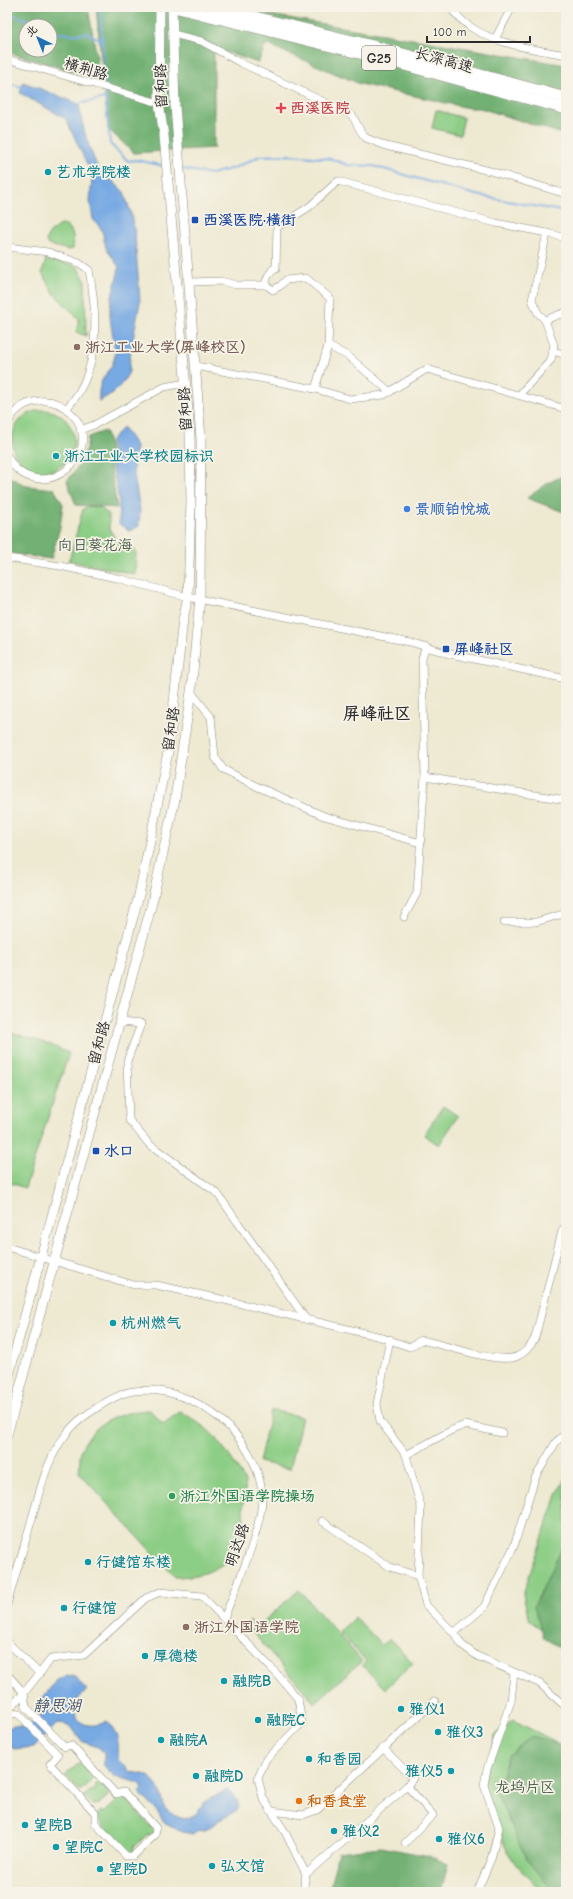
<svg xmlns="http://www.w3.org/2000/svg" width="573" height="1899" font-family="'Comic Neue','LXGW WenKai TC',sans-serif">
	<rect width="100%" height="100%" fill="#f7f3e8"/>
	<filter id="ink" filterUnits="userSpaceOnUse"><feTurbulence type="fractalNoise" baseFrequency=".025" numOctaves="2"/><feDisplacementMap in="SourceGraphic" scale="8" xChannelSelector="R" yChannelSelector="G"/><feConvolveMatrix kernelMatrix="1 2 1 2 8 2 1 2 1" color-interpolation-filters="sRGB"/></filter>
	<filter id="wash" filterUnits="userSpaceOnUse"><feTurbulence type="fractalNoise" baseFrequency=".012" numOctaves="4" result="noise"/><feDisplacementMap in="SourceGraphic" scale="16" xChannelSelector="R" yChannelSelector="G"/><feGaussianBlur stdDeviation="0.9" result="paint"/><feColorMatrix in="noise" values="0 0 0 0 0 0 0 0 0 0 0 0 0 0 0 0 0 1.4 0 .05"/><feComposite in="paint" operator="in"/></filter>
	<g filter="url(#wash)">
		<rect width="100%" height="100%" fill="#eee9d1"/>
		<g fill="#8dce86" stroke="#5c7c58">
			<path d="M436 110 464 118 460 135 432 128Z"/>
			<path d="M64 224C73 227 75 241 73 249L69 250 48 245 46 241C48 233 56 226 64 224Z"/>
			<path d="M46 259 77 266 85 280 86 336 76 332 79 319 54 294 42 273Z"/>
			<circle cx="43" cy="441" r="31"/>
			<path d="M90 506 101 508 106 512 109 516V528L117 542 133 548 136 553 135 574 69 561 83 509Z"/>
			<path d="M7 1031 51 1045 69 1053 25 1188 7 1182Z"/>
			<path d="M443 1106 458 1116 439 1145 424 1135Z"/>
			<path d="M150 1410 163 1424 181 1411C192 1419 206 1427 215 1437 225 1449 237 1466 244 1480 248 1487 243 1501 243 1510 243 1515 245 1520 244 1525 240 1563 210 1577 175 1577L79 1473C80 1466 79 1455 82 1448 94 1421 123 1411 150 1410Z"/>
			<path d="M271 1410 302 1417 290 1469 259 1462Z"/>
			<path d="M566 1476V1647L529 1620 523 1594 557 1495Z"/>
			<path d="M299 1590 362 1661 315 1703 246 1625 250 1621 256 1628Z"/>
			<path d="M355 1617 382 1645 390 1639 413 1663 385 1689 362 1665 366 1661 339 1632Z"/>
			<path d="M513 1720 566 1747V1892H542L510 1857 489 1811 483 1785 495 1736Z"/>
			<path d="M82 1761 96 1776 80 1791 65 1775Z"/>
			<path d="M101 1781 110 1791 107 1793 109 1795 98 1805 96 1804 93 1806 84 1796 90 1791 95 1790 96 1784Z"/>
			<path d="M117 1796H124L154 1831 150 1836 148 1834 133 1848 135 1850 131 1853 126 1852 97 1819 98 1814 101 1811 104 1813 116 1802 114 1799Z"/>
		</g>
		<g fill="#72b173" stroke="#4e6e4f" fill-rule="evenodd">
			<path d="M7 7H88L98 64 82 74 7 52ZM26 26H50V50H26Z"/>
			<path d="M96 7H223L566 65V135L480 108H469L360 84 266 44 258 63 214 48V148L134 153 108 129Z"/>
			<path d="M105 431 109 443 111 472 117 508 76 505 67 481C79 466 86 456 88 437Z"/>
			<path d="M566 474V513L527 498 548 483Z"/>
			<path d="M7 476 27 486 54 489 63 504 60 527 51 559 7 553Z"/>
			<path d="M566 1540V1651L544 1638 534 1606Z"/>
			<path d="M532 1736 566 1746V1892H554L526 1859 496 1793 508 1756Z"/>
			<path d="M380 1847 429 1856 448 1864 441 1892H329L338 1852Z"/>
		</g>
		<g fill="#77a9e3" stroke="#516a87">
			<path d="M23 82 79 104C83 133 88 144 99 171L91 173 66 119 20 93Z"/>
			<path d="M103 172 124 192 133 220 135 236 140 302 130 356 129 372 123 382 113 393 99 401C97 375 112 374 115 355 116 348 110 325 110 315 109 299 117 283 119 267L106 248 102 230 93 219 90 201 92 178Z"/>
			<path d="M123 427 136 446 133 470 140 510 139 526 130 531 119 524V500L112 464 111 440Z"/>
			<path d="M66 1675 75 1677 87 1690 74 1704C72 1725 92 1730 107 1721 119 1734 119 1743 118 1760L131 1772 143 1774 150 1777 160 1790 165 1809 178 1817 185 1819 195 1815 204 1802 227 1790C235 1794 241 1802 237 1811L221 1819 204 1831 200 1830 193 1834 183 1832 165 1824 156 1810 139 1792 142 1788 139 1783 114 1776 104 1766V1753L98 1747 81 1741 73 1729 66 1725 57 1724 34 1747 14 1749 7 1741V1728L14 1726 27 1728 40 1716 41 1700 56 1681Z"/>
		</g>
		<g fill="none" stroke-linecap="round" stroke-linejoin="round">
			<g stroke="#77a9e3" stroke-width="2">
				<path d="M100 7 105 86"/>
				<path d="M7 13 35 22 39 26"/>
				<path d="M50 32C62 33 75 36 87 33L103 41"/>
				<path d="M7 83 22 87"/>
				<path d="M105 90 110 144 128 161 137 160 164 166"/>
				<path d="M79 104 105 98"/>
				<path d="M182 169 211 174 234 168 260 156 291 155 332 159 347 165 373 166 476 195 566 212"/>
			</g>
		</g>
	</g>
	<g filter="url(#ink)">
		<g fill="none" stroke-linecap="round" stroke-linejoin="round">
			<g stroke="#8c8a7e" stroke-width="8">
				<g id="minor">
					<path d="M449 7C455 13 462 21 469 26 497 45 533 49 566 55"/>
					<path d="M173 34 201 41 239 62 352 115 361 132 366 138 386 146 490 171 566 194"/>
					<path d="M495 39 512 7"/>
					<path d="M7 59 159 103"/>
					<path d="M547 233 566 238"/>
					<path d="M7 247 48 252 79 263 89 270C98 316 101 373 66 409"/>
					<path d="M190 282 221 281 236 285H266L273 290 280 286 286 280 306 278 330 298 328 346 315 389"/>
					<path d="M265 285 268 276 273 269H276L277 227 309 207 338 181 496 223 547 233 532 300 538 313 545 320 554 345 551 360 519 395"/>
					<path d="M545 320 566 312"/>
					<path d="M328 346 348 356 390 392"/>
					<path d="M553 351 566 355"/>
					<path d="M196 366 315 389 350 399 384 395 427 369 566 409"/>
					<path d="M7 424C14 410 25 402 40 401 52 400 63 405 71 413 111 453 38 512 7 456"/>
					<path d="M80 430 94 425 164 387 186 383"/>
					<path d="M7 558 60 566 121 579 188 597 410 642 446 653 566 679"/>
					<path d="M191 692 211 717 215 757 223 769 256 786 324 816 421 843"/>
					<path d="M425 777 566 800"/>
					<path d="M404 917 417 893 425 777 422 658 426 646"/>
					<path d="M504 922H536L566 913"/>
					<path d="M119 1022 141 1024 127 1061 129 1120 149 1144 217 1193 306 1319"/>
					<path d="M7 1247 134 1285H156L216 1298 377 1336 410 1347 421 1340C446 1345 488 1361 512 1358 523 1356 531 1346 535 1338L562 1231 566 1224"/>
					<path d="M390 1339 377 1404 380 1421 406 1455 421 1507 418 1576 426 1605 454 1633 462 1645 477 1656 539 1683 566 1707"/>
					<path d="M406 1455 452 1430 465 1425 502 1433"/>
					<path d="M322 1521 390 1567 418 1576"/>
					<path d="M7 1605C15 1576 24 1547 32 1518 41 1487 47 1457 68 1432 78 1418 116 1393 134 1391 193 1383 257 1435 262 1494 264 1524 236 1588 224 1618"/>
					<path d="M454 1633 484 1607 514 1546 535 1478 556 1442 566 1433"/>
					<path d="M7 1642 40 1674"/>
					<path d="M7 1674 24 1693 26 1707 65 1747 71 1745 116 1794 124 1792 156 1828 155 1835 133 1856H126L95 1823V1813L50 1764 58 1755 19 1714 7 1713"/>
					<path d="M7 1711 24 1693 51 1659 84 1655 146 1598 160 1592 202 1596 277 1674 298 1699 302 1723 266 1759 258 1778 263 1798 285 1832 306 1874 303 1892"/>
					<path d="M383 1748 413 1778 407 1786 433 1815 405 1843"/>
					<path d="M271 1811 303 1815 317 1810 435 1701"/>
					<path d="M306 1874 407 1786"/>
					<path d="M477 1892 491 1859 499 1828 484 1785 487 1769 511 1701 514 1673"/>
				</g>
			</g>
			<g stroke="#8c8a7e" stroke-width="10">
				<g id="major">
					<path d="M7 1382 139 895 169 747 183 619 188 597 191 502 190 435 164 136 159 103 160 7"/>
					<path d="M7 1435 151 907 175 799 191 692 200 598 201 439 175 106 172 7"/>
				</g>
			</g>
			<g stroke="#8c8a7e" stroke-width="12">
				<g id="highway">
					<path d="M174 7 375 57 566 109"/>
					<path d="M213 7 377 47 566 98"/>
				</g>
			</g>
			<use href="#minor" stroke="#fff" stroke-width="7"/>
			<use href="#major" stroke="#fff" stroke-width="9"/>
			<use href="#highway" stroke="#fff" stroke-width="11"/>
		</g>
	</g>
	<path fill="#e0444e" stroke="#f7f3e8" stroke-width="1.5" d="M279 102h4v4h4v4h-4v4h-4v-4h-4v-4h4z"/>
	<g fill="#0f9aa8" stroke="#f7f3e8" stroke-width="1.5">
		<circle cx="48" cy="172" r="4"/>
		<circle cx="56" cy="456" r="4"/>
		<circle cx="113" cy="1323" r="4"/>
		<circle cx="88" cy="1562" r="4"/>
		<circle cx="64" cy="1608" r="4"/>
		<circle cx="145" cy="1656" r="4"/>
		<circle cx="224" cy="1681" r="4"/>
		<circle cx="401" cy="1709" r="4"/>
		<circle cx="258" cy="1720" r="4"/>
		<circle cx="438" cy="1732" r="4"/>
		<circle cx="161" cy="1740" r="4"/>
		<circle cx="309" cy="1759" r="4"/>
		<circle cx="451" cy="1771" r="4"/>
		<circle cx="196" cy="1776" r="4"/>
		<circle cx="25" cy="1825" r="4"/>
		<circle cx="334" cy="1831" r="4"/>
		<circle cx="439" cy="1839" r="4"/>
		<circle cx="56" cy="1847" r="4"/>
		<circle cx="212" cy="1866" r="4"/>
		<circle cx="100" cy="1869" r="4"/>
	</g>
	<g fill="#1a4fb4" stroke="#f7f3e8" stroke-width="1.5">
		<rect x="191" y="216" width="8" height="8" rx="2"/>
		<rect x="442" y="645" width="8" height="8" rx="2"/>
		<rect x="92" y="1147" width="8" height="8" rx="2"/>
	</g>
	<g fill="#8d6e63" stroke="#f7f3e8" stroke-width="1.5">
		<circle cx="77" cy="347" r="4"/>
		<circle cx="186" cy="1627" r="4"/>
	</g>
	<circle fill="#3f7fe0" stroke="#f7f3e8" stroke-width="1.5" cx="407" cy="509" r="4"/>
	<circle fill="#2e9e5b" stroke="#f7f3e8" stroke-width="1.5" cx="172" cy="1496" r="4"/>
	<circle fill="#e8710a" stroke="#f7f3e8" stroke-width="1.5" cx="299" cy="1801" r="4"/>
	<g text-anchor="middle" stroke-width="3.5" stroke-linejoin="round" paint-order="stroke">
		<rect fill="#f7f3e8" stroke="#686764" stroke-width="1" x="362" y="46" width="34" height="24" rx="3"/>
		<g font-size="14" font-weight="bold" fill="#2b2b2b">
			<text x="379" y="63">G25</text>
		</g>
		<g font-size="15" fill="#2b2b2b" stroke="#f7f3e8">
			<text transform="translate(444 60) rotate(15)" y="5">长深高速</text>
			<text transform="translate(86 69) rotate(16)" y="5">横荆路</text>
			<text transform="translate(161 86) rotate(-92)" y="5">留和路</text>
			<text transform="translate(185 409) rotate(-93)" y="5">留和路</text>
			<text transform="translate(171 729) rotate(-82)" y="5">留和路</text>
			<text transform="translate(99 1043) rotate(-75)" y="5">留和路</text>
			<text transform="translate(237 1545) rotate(-71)" y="5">明达路</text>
		</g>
		<g font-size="15" font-weight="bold" fill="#be3a42" stroke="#f7f3e8" text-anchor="start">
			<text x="290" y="113">西溪医院</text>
		</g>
		<g font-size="15" font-weight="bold" fill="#0d838f" stroke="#f7f3e8" text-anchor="start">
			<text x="56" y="177">艺术学院楼</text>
			<text x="64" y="461">浙江工业大学校园标识</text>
			<text x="121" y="1328">杭州燃气</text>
			<text x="96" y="1567">行健馆东楼</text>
			<text x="72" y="1613">行健馆</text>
			<text x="153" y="1661">厚德楼</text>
			<text x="232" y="1686">融院B</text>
			<text x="409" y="1714">雅仪1</text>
			<text x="266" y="1725">融院C</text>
			<text x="446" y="1737">雅仪3</text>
			<text x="169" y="1745">融院A</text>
			<text x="317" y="1764">和香园</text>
			<text x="443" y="1776" text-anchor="end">雅仪5</text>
			<text x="204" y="1781">融院D</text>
			<text x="33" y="1830">望院B</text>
			<text x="342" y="1836">雅仪2</text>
			<text x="447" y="1844">雅仪6</text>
			<text x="64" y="1852">望院C</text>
			<text x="220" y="1871">弘文馆</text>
			<text x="108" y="1874">望院D</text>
		</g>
		<g font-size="15" font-weight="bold" fill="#164399" stroke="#f7f3e8" text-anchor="start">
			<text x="203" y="225">西溪医院·横街</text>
			<text x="454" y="654">屏峰社区</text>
			<text x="104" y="1156">水口</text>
		</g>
		<g font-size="15" font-weight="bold" fill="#785e54" stroke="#f7f3e8" text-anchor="start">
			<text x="85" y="352">浙江工业大学(屏峰校区)</text>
			<text x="194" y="1632">浙江外国语学院</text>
		</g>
		<g font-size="15" font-weight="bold" fill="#366cbe" stroke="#f7f3e8" text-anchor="start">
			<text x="415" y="514">景顺铂悦城</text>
		</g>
		<g font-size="15" fill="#485c46" stroke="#f7f3e8">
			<text x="95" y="550">向日葵花海</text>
			<text x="525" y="1792">龙坞片区</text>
		</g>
		<g font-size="15" font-weight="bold" fill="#27864d" stroke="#f7f3e8" text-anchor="start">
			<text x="180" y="1501">浙江外国语学院操场</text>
		</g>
		<g font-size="15" font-weight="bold" fill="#c56008" stroke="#f7f3e8" text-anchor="start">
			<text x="307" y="1806">和香食堂</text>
		</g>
		<g font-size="16" font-style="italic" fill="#46576b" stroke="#f7f3e8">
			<text x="57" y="1711">静思湖</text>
		</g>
		<g font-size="17" font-weight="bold" fill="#2b2b2b" stroke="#f7f3e8">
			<text x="377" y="719">屏峰社区</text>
		</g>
	</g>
	<rect width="573" height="1899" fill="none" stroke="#f7f3e8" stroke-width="24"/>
	<g transform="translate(38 38) rotate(317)"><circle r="19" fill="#f7f3e8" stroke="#a5a39c"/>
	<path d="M0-3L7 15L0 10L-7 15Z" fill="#1f6fb2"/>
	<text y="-6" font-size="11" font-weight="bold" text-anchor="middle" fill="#2b2b2b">北</text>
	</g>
	<path d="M427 36v6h103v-6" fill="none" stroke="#2b2b2b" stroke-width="2"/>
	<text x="433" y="36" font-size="12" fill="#2b2b2b" stroke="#f7f3e8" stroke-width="3" paint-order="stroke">100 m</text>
</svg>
